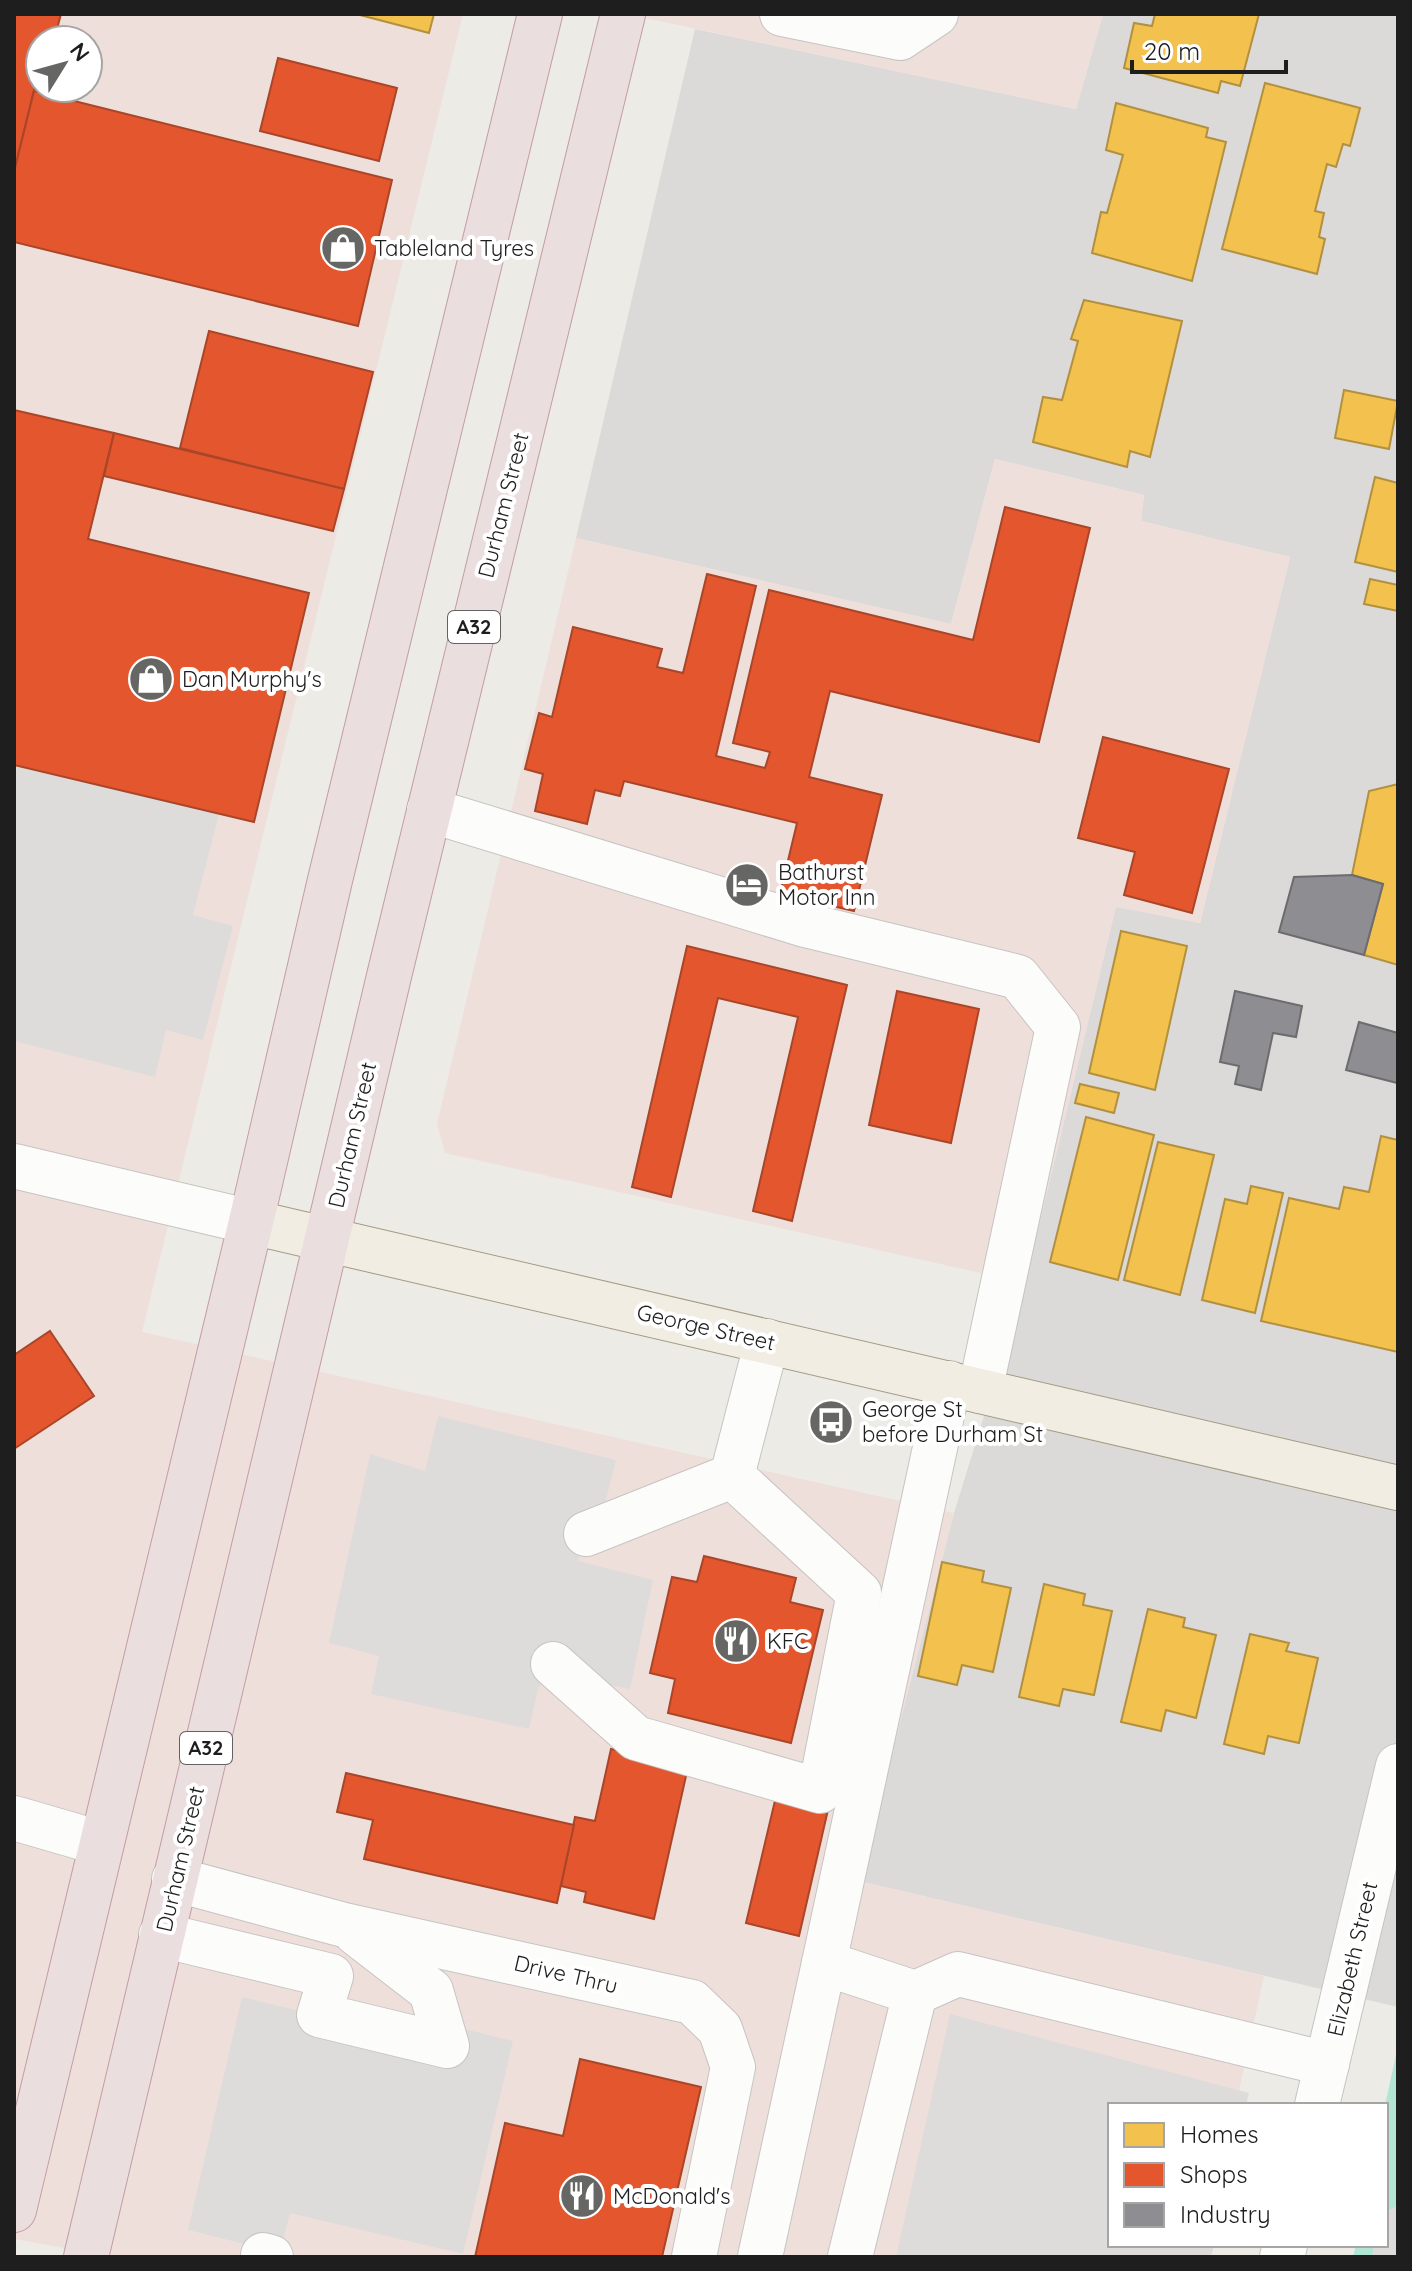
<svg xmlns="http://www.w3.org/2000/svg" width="1412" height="2271" font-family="Quicksand,sans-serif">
	<rect width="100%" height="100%" fill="#ecebe6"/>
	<path fill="#dbdad8" d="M1103 14H1398V2007L859 1881 954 1513 1025 1283 1116 906 1200 923 1290 557 1141 521 1144 495 995 459 951 624 576 538 695 29 1076 109Z"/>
	<g fill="#efdfdb" fill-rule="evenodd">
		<path d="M14 14H463L142 1332 954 1513 859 1881 1264 1976 1236 2105H1110V2245L1203 2257H116L14 2239ZM40 40H88V88H40Z"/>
		<path d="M626 14H1103L1076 109Z"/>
		<path d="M995 459 1144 495 1141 521 1290 557 1200 923 1116 907 1025 1283 445 1153 437 1124 576 538 951 624Z"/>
	</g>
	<path fill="#b0e6d3" d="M1398 2046V2257H1353L1356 2245H1386L1385 2105Z"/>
	<g fill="#dddcda">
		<path d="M14 765 219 814 193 915 233 926 203 1040 166 1030 155 1077 14 1041Z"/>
		<path d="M438 1416 616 1460 606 1500 586 1534 578 1561 653 1580 630 1689 584 1680 553 1664 538 1689 529 1729 371 1694 379 1656 329 1643 370 1454 425 1471Z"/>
		<path d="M242 1997 446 2046 452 2026 513 2041 463 2254 290 2213 280 2253 188 2230Z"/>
		<path d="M950 2014 1249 2093 1246 2105H1110V2245H1214L1211 2257H896Z"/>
		<path d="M1398 2205V2257H1372L1374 2245H1386V2212Z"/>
	</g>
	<g fill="#f2c14e" stroke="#b29040" stroke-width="2">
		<path d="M356 14H434L429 33Z"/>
		<path d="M1155 14H1259L1240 86 1221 81 1218 93 1124 68 1134 23 1152 26Z"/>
		<path d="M1265 83 1360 108 1350 146 1343 144 1336 167 1327 164 1315 211 1324 213 1319 237 1325 239 1317 274 1222 249Z"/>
		<path d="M1116 103 1208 128 1206 137 1226 142 1192 281 1092 253 1101 212 1107 213 1123 155 1106 150Z"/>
		<path d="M1084 300 1182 321 1150 457 1130 451 1127 467 1033 442 1043 397 1062 400 1078 341 1071 339Z"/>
		<path d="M1344 390 1398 401 1389 449 1335 438Z"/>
		<path d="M1375 477 1398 483V572L1355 562Z"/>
		<path d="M1370 579 1398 585V611L1364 604Z"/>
		<path d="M1398 784V965L1364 955 1383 884 1352 875 1369 791Z"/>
		<path d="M1121 931 1187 946 1155 1090 1089 1073Z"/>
		<path d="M1080 1084 1119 1093 1114 1113 1075 1103Z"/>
		<path d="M1086 1117 1154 1135 1118 1280 1050 1262Z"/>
		<path d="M1381 1136 1398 1140V1352L1261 1321 1289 1198 1339 1209 1344 1187 1369 1192Z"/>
		<path d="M1158 1142 1214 1155 1180 1295 1124 1280Z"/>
		<path d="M1251 1186 1283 1193 1255 1313 1202 1300 1225 1199 1247 1204Z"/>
		<path d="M942 1562 984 1571 982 1582 1011 1588 993 1672 962 1665 957 1685 918 1676Z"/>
		<path d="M1044 1584 1085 1594 1083 1605 1112 1611 1094 1695 1063 1689 1059 1706 1019 1697Z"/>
		<path d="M1148 1609 1185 1618 1183 1627 1216 1635 1196 1718 1166 1710 1161 1731 1121 1722Z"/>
		<path d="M1250 1634 1289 1643 1286 1651 1318 1658 1299 1743 1268 1736 1264 1754 1224 1744Z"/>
	</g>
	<g fill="#e4572e" stroke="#a94629" stroke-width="2">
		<path d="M14 14H61L54 40H40V83L36 82 14 172Z"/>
		<path d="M278 58 397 88 379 161 260 131Z"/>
		<path d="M34 91 392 180 358 326 14 242V172Z"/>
		<path d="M209 331 373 372 344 489 180 448Z"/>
		<path d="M14 410 114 433 88 539 309 593 254 822 14 765Z"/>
		<path d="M114 433 344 489 333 531 104 476Z"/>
		<path d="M1005 507 1090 528 1039 742 830 691 809 777 882 795 854 911 780 894 797 823 624 781 620 796 595 790 587 824 535 811 543 774 525 769 539 713 552 717 573 627 662 649 657 667 683 673 707 574 756 586 716 756 765 768 770 752 733 743 769 590 973 640Z"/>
		<path d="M1103 737 1229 769 1192 913 1124 895 1135 852 1078 838Z"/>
		<path d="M687 946 847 985 792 1221 753 1211 798 1017 718 998 671 1197 632 1187Z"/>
		<path d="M897 991 979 1009 951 1143 869 1125Z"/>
		<path d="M50 1331 94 1396 14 1449V1355Z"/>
		<path d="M704 1556 796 1578 790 1602 823 1610 791 1743 668 1713 675 1679 650 1673 672 1577 697 1582Z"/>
		<path d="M611 1749 688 1767 654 1919 584 1902 586 1892 561 1886 575 1817 595 1821Z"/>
		<path d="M346 1773 574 1825 557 1903 364 1859 373 1820 337 1812Z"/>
		<path d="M778 1788 830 1801 799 1936 746 1923Z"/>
		<path d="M580 2059 701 2087 662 2257H475L505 2123 563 2136Z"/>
	</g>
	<g fill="#8d8d92" stroke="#6c6c6f" stroke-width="2">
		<path d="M1352 875 1383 884 1364 955 1279 932 1294 877Z"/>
		<path d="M1235 991 1302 1006 1296 1037 1273 1033 1261 1090 1235 1084 1239 1066 1220 1062Z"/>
		<path d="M1359 1022 1398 1033 1397 1083 1346 1070Z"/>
	</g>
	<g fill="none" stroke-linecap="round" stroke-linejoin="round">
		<g stroke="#c5c4c2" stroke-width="46">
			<g id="minor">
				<path d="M782 14 900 38 936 14"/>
				<path d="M429 810 805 925 1018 977 1058 1027 980 1391"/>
				<path d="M14 1166 251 1222"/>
				<path d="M586 1534 732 1476 767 1341"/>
				<path d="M553 1664 636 1738 820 1791 859 1593 732 1476"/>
				<path d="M14 1818 100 1843"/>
				<path d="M174 1879 344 1925 692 2002 720 2029 733 2067 694 2257"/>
				<path d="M161 1935 331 1976 319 2015 447 2046 431 1991 356 1933"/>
				<path d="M824 1963 949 1383"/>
				<path d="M1317 2105 1398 1766"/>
				<path d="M263 2255 271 2257"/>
				<path d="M760 2257 824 1963 915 1993 958 1974 1327 2064"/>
				<path d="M850 2257 915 1993"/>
				<path d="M1282 2257 1285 2245"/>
			</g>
		</g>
		<g stroke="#a39b82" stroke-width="46">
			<path id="major" d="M251 1222 1398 1488"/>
		</g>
		<g stroke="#c39ca4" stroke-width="46">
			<g id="highway">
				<path d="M14 2210 251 1222 330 880 540 14"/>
				<path d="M86 2257 390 972 623 14"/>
			</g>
		</g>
		<use href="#minor" stroke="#fcfcfb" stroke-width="44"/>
		<use href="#major" stroke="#f1ede3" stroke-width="44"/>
		<use href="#highway" stroke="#eadede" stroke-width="44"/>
	</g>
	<defs>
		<g id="shop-disc" transform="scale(2.3)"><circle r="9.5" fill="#666664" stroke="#fff"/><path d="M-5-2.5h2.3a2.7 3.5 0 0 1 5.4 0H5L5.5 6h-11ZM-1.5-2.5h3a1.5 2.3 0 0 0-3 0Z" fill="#fff"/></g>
		<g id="hotel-disc" transform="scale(2.3)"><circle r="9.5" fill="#666664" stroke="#fff"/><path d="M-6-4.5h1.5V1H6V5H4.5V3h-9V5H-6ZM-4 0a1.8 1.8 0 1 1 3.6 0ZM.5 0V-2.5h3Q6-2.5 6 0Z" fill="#fff"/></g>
		<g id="bus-disc" transform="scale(2.3)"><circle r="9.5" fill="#666664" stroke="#fff"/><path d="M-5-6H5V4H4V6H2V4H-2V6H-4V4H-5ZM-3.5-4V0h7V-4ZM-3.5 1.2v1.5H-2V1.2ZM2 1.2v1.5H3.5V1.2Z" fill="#fff"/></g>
		<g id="restaurant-disc" transform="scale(2.3)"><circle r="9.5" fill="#666664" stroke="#fff"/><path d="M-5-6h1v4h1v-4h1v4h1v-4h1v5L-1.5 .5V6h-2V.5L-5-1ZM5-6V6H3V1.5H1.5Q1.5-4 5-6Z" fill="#fff"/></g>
	</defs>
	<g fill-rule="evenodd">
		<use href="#shop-disc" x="343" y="248"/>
		<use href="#shop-disc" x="151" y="679"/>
		<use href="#hotel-disc" x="747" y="885"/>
		<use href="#bus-disc" x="831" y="1422"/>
		<use href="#restaurant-disc" x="736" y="1641"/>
		<use href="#restaurant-disc" x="582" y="2196"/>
	</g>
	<g text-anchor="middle" stroke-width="8" stroke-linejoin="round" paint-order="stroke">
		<g fill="#fff" stroke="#626262" stroke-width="2">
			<rect x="448" y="611" width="52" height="32" rx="6"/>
			<rect x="180" y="1732" width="52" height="32" rx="6"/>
		</g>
		<g font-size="20" font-weight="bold" fill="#1e1e1e">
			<text x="474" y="634">A32</text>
			<text x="206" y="1755">A32</text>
		</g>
		<g font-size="22" fill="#1e1e1e" stroke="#fff" text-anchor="start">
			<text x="374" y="256">Tableland Tyres</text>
			<text x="182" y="687">Dan Murphy's</text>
			<text x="778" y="880">Bathurst<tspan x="778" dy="25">Motor Inn</tspan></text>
			<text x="862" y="1417">George St<tspan x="862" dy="25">before Durham St</tspan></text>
			<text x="767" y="1649">KFC</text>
			<text x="613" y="2204">McDonald's</text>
		</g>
		<g font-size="22" fill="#1e1e1e" stroke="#fff">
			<text transform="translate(503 505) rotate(-76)" y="8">Durham Street</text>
			<text transform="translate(352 1135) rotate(-77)" y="8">Durham Street</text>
			<text transform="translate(706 1327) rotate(13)" y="8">George Street</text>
			<text transform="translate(180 1859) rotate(-77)" y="8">Durham Street</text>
			<text transform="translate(1352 1959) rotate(-77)" y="8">Elizabeth Street</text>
			<text transform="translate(566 1974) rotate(13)" y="8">Drive Thru</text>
		</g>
	</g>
	<rect width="1412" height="2271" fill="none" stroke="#1e1e1e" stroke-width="32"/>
	<rect x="1108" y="2103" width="280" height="144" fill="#ffffff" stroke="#a5a5a5" stroke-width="2"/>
	<rect x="1124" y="2123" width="40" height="24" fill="#f2c14e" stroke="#a5a5a5" stroke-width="2"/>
	<text x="1180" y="2143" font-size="24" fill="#1e1e1e">Homes</text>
	<rect x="1124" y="2163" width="40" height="24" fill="#e4572e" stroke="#a5a5a5" stroke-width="2"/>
	<text x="1180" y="2183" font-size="24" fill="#1e1e1e">Shops</text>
	<rect x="1124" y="2203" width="40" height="24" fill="#8d8d92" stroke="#a5a5a5" stroke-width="2"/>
	<text x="1180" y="2223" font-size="24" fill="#1e1e1e">Industry</text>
	<g transform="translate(64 64) rotate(53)"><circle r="38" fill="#ffffff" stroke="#a5a5a5" stroke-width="2"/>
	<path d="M0-6L14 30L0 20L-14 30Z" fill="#666664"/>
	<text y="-12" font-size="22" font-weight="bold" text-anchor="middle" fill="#1e1e1e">N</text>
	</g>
	<path d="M1132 60v12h154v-12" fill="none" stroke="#1e1e1e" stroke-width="4"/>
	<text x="1144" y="60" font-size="24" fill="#1e1e1e" stroke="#ffffff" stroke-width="6" paint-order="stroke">20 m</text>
</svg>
